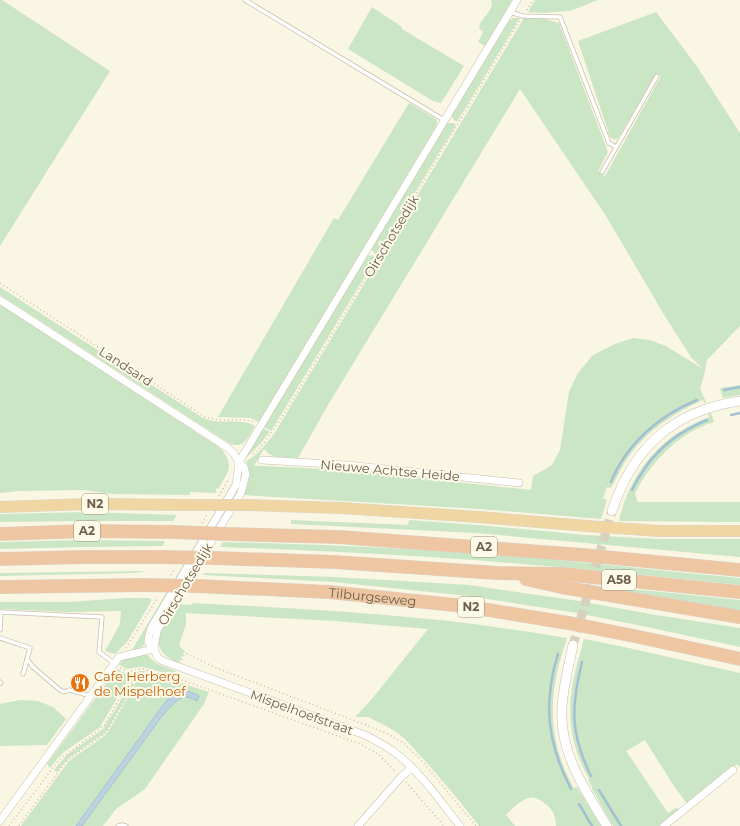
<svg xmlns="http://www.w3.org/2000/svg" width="740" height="826" font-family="Montserrat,sans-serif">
	<rect width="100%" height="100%" fill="#faf6e4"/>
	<g fill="#cae6c4" fill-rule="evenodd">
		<path d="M0 0H2L110 71 0 246Z"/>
		<path d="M491 0H512L485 46 478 42 483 32 479 28C480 17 495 12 491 0Z"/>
		<path d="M535 0H598L570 11 553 12 544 13 528 12Z"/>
		<path d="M372 7 402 27V29L464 66 441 103 433 101 348 49Z"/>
		<path d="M656 12 696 65 740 133V326L707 360 705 371 700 389 706 402 704 403 703 400C674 413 648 430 629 456 622 466 617 477 611 488L607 487 603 498 607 500 601 519 480 509 243 495C249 485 250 473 246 461 258 455 266 444 274 434L524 18 544 19 559 23 608 152 598 171 605 176 661 76 656 74 618 138 614 140 610 137 578 41ZM520 89 606 216 666 318 691 357 703 369 666 346 649 340 633 338 615 344 593 355 578 373 569 392 560 450 552 465 533 476 531 490 346 470 263 466H254L264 449C273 460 284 458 298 458L328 405Z"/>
		<path d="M513 18H520L457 122 454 120 451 115 508 22Z"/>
		<path d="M409 103 436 119 437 121V125L259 422 250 418 218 417 334 218 338 220Z"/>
		<path d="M447 123H453L456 125 377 255 374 253 371 248Z"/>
		<path d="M372 255 376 258 287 405 271 431 264 427 367 256Z"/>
		<path d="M0 287 203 418C219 426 239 417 255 426 249 436 245 449 230 444L0 295Z"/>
		<path d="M0 304 219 447C225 452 231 462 228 471 226 477 221 483 218 489L216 488V493L190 492V495L112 494 84 490 19 491 0 493Z"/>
		<path d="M740 385V395L723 398 720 388Z"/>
		<path d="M711 413 714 422C680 432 650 462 635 494L638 502H740V522L619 521C620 516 621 513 622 509 636 465 666 433 709 417L708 414Z"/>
		<path d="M263 428 270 432 260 444 245 459Z"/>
		<path d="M233 482V485L148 629 145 636 144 645 140 648 132 650Z"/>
		<path d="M88 512 177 515 173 521H88L0 522V514Z"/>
		<path d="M291 520 408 525 409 520 477 525 586 535 659 539H740V557L476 533 291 524Z"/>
		<path d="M86 540 165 541 163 546 86 547 0 549V542Z"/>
		<path d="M223 542C307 544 391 547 474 553 563 559 651 570 740 578V585C651 576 563 567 474 560 390 554 305 550 220 547Z"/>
		<path d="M148 571 134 573 0 576V573Z"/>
		<path d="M205 573 335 577 469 585 579 601 650 614 740 628V647L647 627 577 613 468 596 334 582 203 575Z"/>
		<path d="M611 588 652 591 740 600V611L611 590Z"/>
		<path d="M126 598H149L152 600 127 642 115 654 105 651 120 624 121 611 69 612 0 609V602H69Z"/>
		<path d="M192 603C271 607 350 611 429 619 475 623 521 631 567 638 563 651 558 665 556 679 548 716 555 755 574 788L577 787 601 826H556C556 818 554 812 548 806 544 803 540 799 535 798 525 795 513 808 506 815L515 826H479L461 803 427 763 405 739 395 731 382 724 368 717H355L371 700 428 629 335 621 186 613V624L179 645 186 653 184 652 179 663C165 658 154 647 160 632 163 624 168 617 172 610L175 611 178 606 175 604 191 605Z"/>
		<path d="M584 639 624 647 740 673V767L737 764 688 805 674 786 645 740 626 751 668 813 677 807 679 812 662 826H613L592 789V787L588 780 589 779C566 738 566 701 579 657 581 651 582 645 584 639Z"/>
		<path d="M146 654 157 664 176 671 175 674 173 675 143 667H138L127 669 119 665 123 659Z"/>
		<path d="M117 669 124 673H132L100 727 64 752 58 758 50 768 47 764Z"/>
		<path d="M140 671H144L209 692 204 704 145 789 116 809 103 826H82L159 720C164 714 177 697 185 697 189 696 194 699 197 701L185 690 156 715 76 826H21L69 761 107 734 135 686 133 679 137 672Z"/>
		<path d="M132 682 133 686 106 732 69 758 63 764 57 772 54 770 67 755 103 729Z"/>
		<path d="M20 700 38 701 53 707 66 719 47 745 0 746V704Z"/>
	</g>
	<path fill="#bbd3e1" stroke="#a2c0d2" d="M185 690 198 695 199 696 197 701C194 699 189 697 185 697 177 697 164 714 159 720L82 826H76L156 715C163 705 172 691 185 690Z"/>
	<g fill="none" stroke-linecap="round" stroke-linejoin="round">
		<g stroke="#a2c0d2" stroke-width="2.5">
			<path d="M724 390 740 387"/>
			<path d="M731 415 740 413"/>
			<path d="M611 482C626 444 660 415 697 400"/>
			<path d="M632 490C636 482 640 475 645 468 660 446 683 430 707 420"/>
			<path d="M558 654C554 667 551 680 550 694 546 727 556 760 571 789"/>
			<path d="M582 662C571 706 570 734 591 776"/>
			<path d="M599 790 621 826"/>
			<path d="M579 804 592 826"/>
		</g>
		<path stroke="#d7d1be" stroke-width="9" stroke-dasharray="9 4.5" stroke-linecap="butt" d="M573 645 612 511"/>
		<g stroke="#c9c0ac" stroke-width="5">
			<g id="service">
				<path d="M245 0 444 120"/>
				<path d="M510 12 523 16 560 17 609 143 616 147"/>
				<path d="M602 172 657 76"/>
				<path d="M0 612 102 617 99 652 114 663"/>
				<path d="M0 630 1 612"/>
				<path d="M0 638 30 648 23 674"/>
				<path d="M27 659 33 667 60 690 64 692 69 690 91 696"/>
				<path d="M0 682 1 683"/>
				<path d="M118 826 122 825 126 826"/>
			</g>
		</g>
		<g stroke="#c9c0ac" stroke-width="8">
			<g id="minor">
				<path d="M0 300 228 448 234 454 239 462 244 467 246 474 241 493 168 612 157 631 154 649"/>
				<path d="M262 460 347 465 519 483"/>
				<path d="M0 821 119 657 154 649"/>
				<path d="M358 826 401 777 412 768"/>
				<path d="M460 826C440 801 422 774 397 754 387 746 376 741 365 735L163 661 158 658 154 649 148 642 149 635 151 628 236 485 239 462 517 0"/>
				<path d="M664 826 733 770"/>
			</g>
		</g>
		<g stroke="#c9c0ac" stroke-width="10">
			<g id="tertiary">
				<path d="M612 511C633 447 673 411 740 401"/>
				<path d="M573 645C569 665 563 686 562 708 559 752 585 790 607 826"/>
			</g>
		</g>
		<g stroke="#dad6d0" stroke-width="12">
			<g id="trunk">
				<path d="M245 505 341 508 479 517 587 526 659 531H740"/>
				<path d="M0 507 89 504 190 505"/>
			</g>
		</g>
		<g stroke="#dad6d0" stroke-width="14">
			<g id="motorway">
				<path d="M0 534 87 531 174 532"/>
				<path d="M228 534 339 537 583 555 740 570"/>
				<path d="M214 558 334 562 497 573 563 574 740 592"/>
				<path d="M0 559 86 557H159"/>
				<path d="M526 579 561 587 740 617"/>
				<path id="s1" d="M197 586 329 592 464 606 574 624 644 638 740 659"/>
				<path d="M0 587 142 585"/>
			</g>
		</g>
		<g stroke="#d1bfa2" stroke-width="1.5" stroke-dasharray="1 3" stroke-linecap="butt">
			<path d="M527 10 533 0"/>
			<path d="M0 283 205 417C221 423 238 417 254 422"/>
			<path d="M253 454C268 441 278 422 289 406L520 20"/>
			<path d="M219 496 228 480"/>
			<path d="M202 523 207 515"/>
			<path d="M171 575 175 568"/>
			<path d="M126 648 158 597"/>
			<path d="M182 660 184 655 187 654 219 669 366 725 388 734 404 743 422 761 476 826"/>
			<path d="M120 668C131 675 133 668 144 669L188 682 360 744 378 754 396 772"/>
			<path d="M406 782 444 826"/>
			<path d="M9 826 58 761 104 726 132 676 134 671"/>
			<path d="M19 826 64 764 69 759 106 733 134 686 132 681 130 679"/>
		</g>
		<use href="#service" stroke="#fff" stroke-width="3.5"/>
		<use href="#minor" stroke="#fff" stroke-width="7"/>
		<use href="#tertiary" stroke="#fff" stroke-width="9"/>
		<use href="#trunk" stroke="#f0d6a2" stroke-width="11"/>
		<use href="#motorway" stroke="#eec6a1" stroke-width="13"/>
		<g stroke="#dad6d0" stroke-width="12" stroke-linecap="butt">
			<path id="trunk-bridge" d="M190 505H245"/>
		</g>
		<g stroke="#dad6d0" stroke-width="14" stroke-linecap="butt">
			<g id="motorway-bridge">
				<path d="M174 532 228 534"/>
				<path d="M159 557 214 558"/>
				<path d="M142 585 197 586"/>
			</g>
		</g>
		<use href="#trunk-bridge" stroke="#f0d6a2" stroke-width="11"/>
		<use href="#motorway-bridge" stroke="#eec6a1" stroke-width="13"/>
	</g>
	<defs>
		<g id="restaurant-disc" transform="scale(1)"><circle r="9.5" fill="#e8710a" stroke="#fdfaea"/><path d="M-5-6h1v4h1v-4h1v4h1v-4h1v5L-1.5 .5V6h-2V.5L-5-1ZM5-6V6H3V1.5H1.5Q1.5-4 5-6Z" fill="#fff"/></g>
	</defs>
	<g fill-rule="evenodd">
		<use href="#restaurant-disc" x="80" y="683"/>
	</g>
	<g text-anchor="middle" stroke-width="4" stroke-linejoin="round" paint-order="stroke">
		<g fill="#fdfaea" stroke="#9a8f7b" stroke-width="1">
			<rect x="82" y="494" width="26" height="20" rx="3"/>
			<rect x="74" y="521" width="26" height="20" rx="3"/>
			<rect x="471" y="537" width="26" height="20" rx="3"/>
			<rect x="602" y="570" width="34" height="20" rx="3"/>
			<rect x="458" y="597" width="26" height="20" rx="3"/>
		</g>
		<g font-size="12" font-weight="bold" fill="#6f614c">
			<text x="95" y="508">N2</text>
			<text x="87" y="535">A2</text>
			<text x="484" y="551">A2</text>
			<text x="619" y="584">A58</text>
			<text x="471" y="611">N2</text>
		</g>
		<g font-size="13" fill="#6f614c" stroke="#fdfaea">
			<text transform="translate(391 236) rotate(-59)" y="5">Oirschotsedijk</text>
			<text transform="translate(126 366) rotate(33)" y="5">Landsard</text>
			<text transform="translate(390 470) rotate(5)" y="5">Nieuwe Achtse Heide</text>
			<text transform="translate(185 584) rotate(-59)" y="5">Oirschotsedijk</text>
			<text dy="5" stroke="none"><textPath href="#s1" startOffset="176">Tilburgseweg</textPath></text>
			<text transform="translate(302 712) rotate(20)" y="5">Mispelhoefstraat</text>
		</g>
		<g font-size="13" fill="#c56008" stroke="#fdfaea" text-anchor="start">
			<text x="94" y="681">Cafe Herberg<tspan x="94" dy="15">de Mispelhoef</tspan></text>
		</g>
	</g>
</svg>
